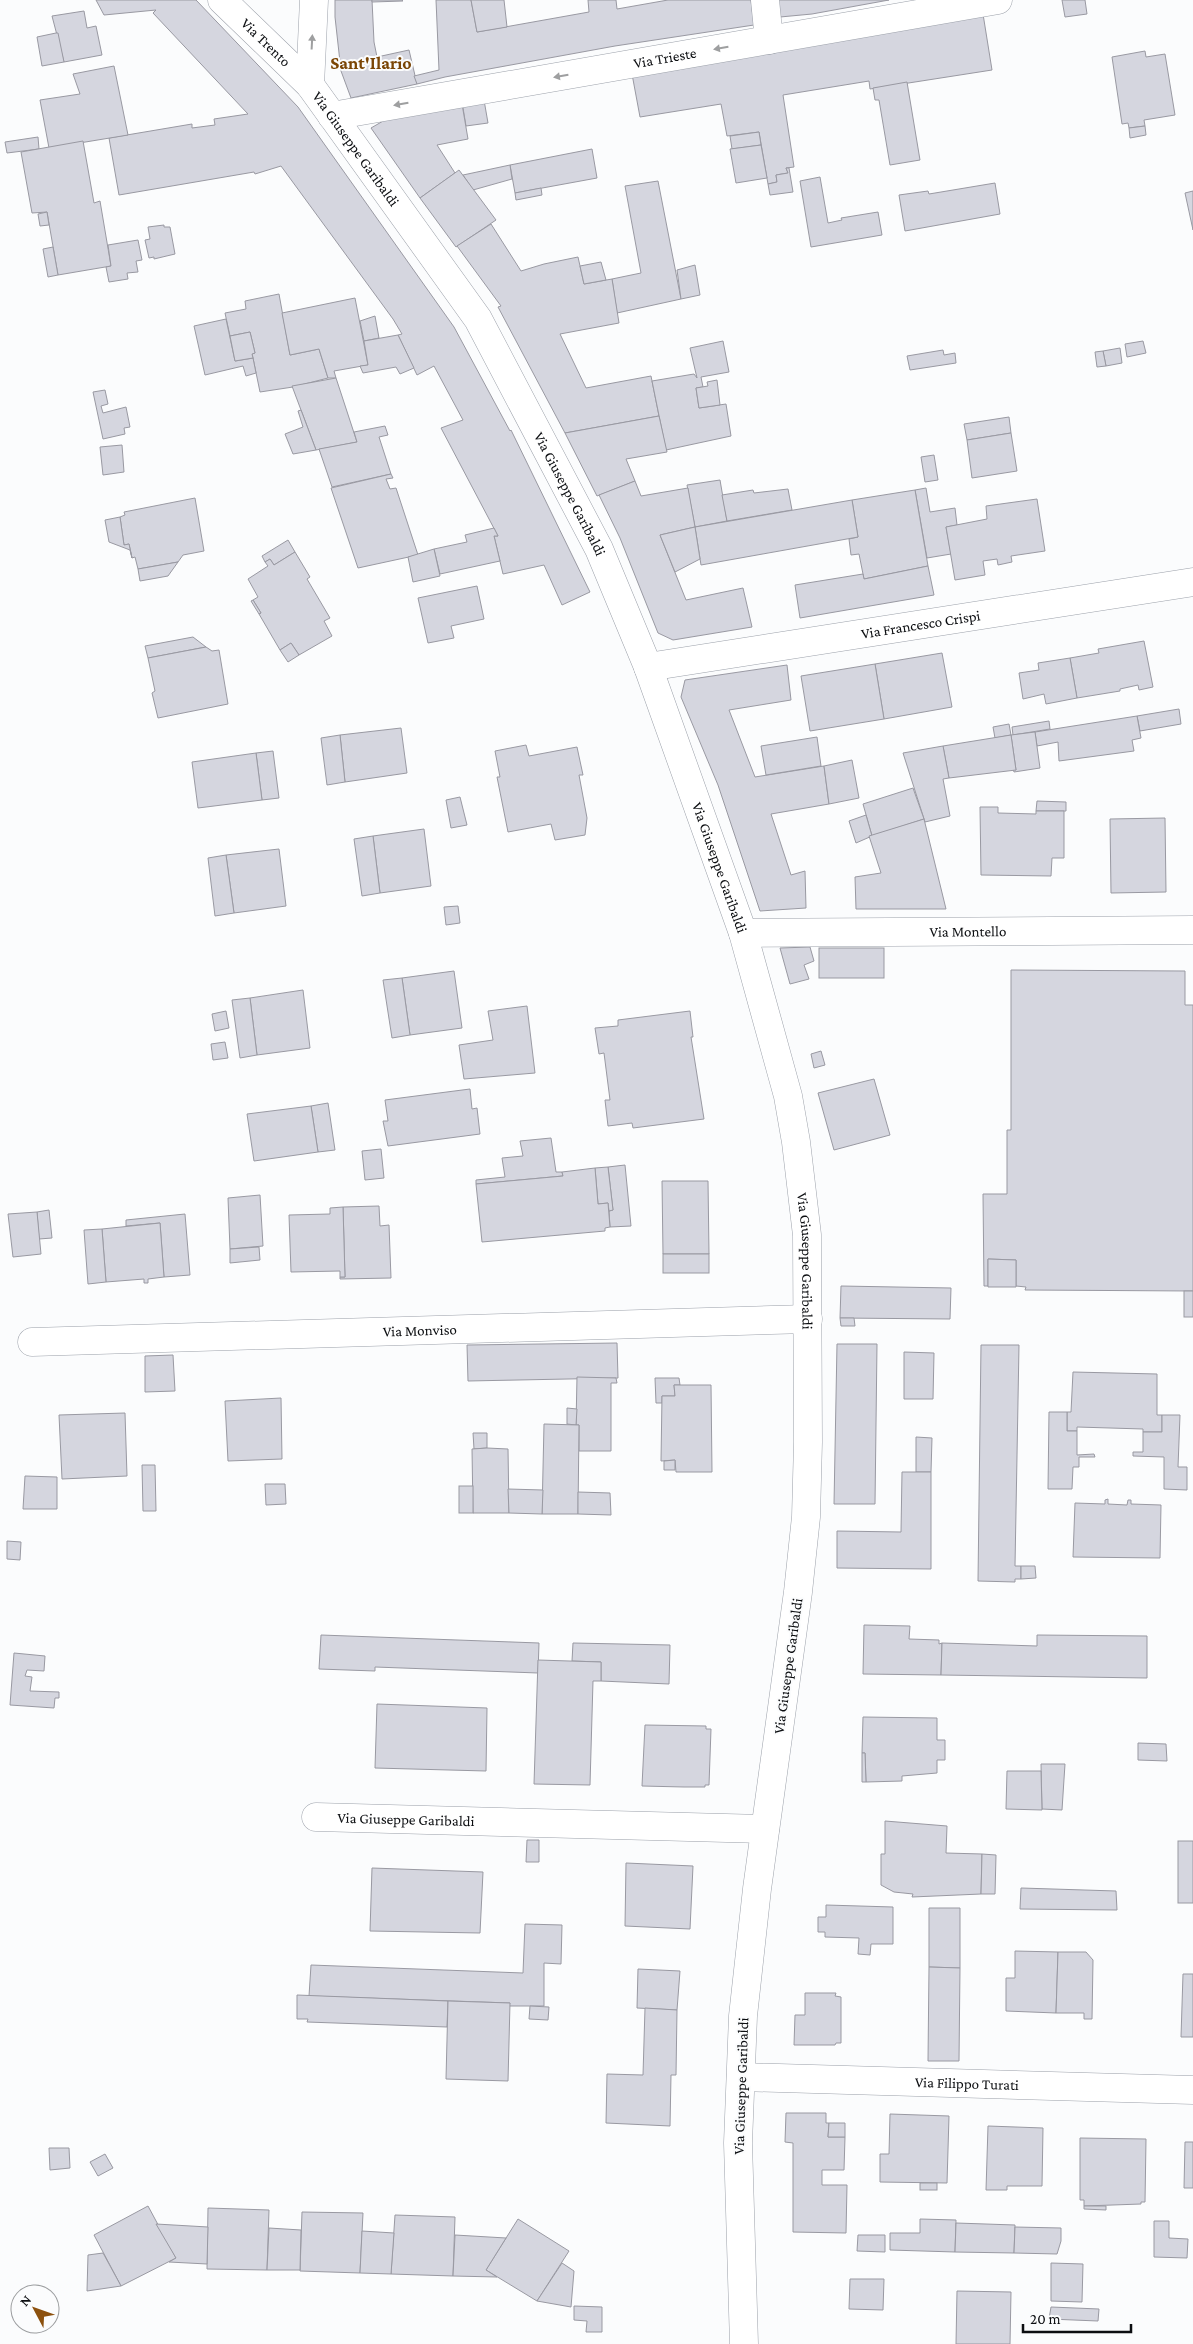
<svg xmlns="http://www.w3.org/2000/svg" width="1193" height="2344" font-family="'Crimson Pro',serif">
	<rect width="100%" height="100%" fill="#fbfcfd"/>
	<g fill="#d5d6df" stroke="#9999a2">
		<path d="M96 0H196L298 107 454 327 510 431 511 430 590 592 562 605 544 565 503 574 494 536H498L441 428 463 420 434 366 417 375 398 335 402 334 393 319 281 166 255 174 254 172 119 195 109 138 192 124V128L215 125 214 119 248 114 153 13 156 10 104 15Z"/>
		<path d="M335 0H372L374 42 377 57 409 50 417 84 351 98 341 71 335 17Z"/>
		<path d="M372 0H402L403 1 372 2Z"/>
		<path d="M436 0H471L477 32 589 12 588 0H616L617 9 668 0H751L754 25 615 46 445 77 417 84 414 76 439 70Z"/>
		<path d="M471 0H504L507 27 477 32Z"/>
		<path d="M778 0H889L812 14 780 17Z"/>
		<path d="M1062 0H1085L1087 14 1065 17Z"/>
		<path d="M84 11 87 28 96 26 102 55 64 62 52 16Z"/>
		<path d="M983 14 992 70 870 89 869 81 783 95 794 167 786 168 788 173 776 175 777 182 768 184 759 132 727 136 721 104 640 117 632 74Z"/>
		<path d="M56 33H58L64 62 42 66 37 37Z"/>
		<path d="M1145 51 1146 57 1165 54 1175 115 1144 120 1145 126 1129 128 1128 123 1122 124 1112 57Z"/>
		<path d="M114 66 128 135 49 148 40 100 80 94 73 74Z"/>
		<path d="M907 82 920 160 890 165 879 100H875L873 88Z"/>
		<path d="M484 100 488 123 466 126 462 102Z"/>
		<path d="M462 104 468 139 437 145 455 173 420 198 371 128 397 113Z"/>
		<path d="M1145 126 1146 135 1130 138 1129 128Z"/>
		<path d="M759 132 761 145 732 149 730 136Z"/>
		<path d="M38 137 39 149 7 153 5 142Z"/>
		<path d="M83 141 94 203 100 201 111 266 58 275 47 212 32 213 21 152Z"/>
		<path d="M761 145 767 178 736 183 730 149Z"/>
		<path d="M592 149 597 178 515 193 510 165Z"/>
		<path d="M510 165 512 179 473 190 463 175Z"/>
		<path d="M786 168H789L793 192 770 195 768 184 777 182 776 175 788 173Z"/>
		<path d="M459 170 496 220 456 247 420 198Z"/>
		<path d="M820 177 828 223 842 220 841 218 878 212 882 235 811 247 800 181Z"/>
		<path d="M658 181 681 299 617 313 612 279 641 273 625 186Z"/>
		<path d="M995 183 1000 214 905 231 899 195 928 191 929 194Z"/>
		<path d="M541 188 542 195 516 200 515 193Z"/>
		<path d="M1193 191V230L1185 193Z"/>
		<path d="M47 212 49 225 40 226 38 214Z"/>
		<path d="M491 224 521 271 544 264 578 257 584 284 612 279 619 323 560 334 586 388 651 376 659 416 565 433 498 307 501 306 457 246Z"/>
		<path d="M164 225V227H170L175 254 154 259V257L149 258 145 240 150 239 148 227Z"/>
		<path d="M138 240 142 260 136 261 138 272 127 273 128 279 109 282 106 267 111 266 108 245Z"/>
		<path d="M53 247 58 275 48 277 43 249Z"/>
		<path d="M601 262 606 280 584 284 580 266Z"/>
		<path d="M695 265 700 295 681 299 677 270Z"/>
		<path d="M279 294 290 355 319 349 328 378 293 387 260 392 253 358 252 354 255 353 250 332 230 336 225 313 246 309 245 301Z"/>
		<path d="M355 298 368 365 334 371 336 378H328L319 349 290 355 282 313Z"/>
		<path d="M375 316 379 338 364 341 360 321Z"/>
		<path d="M226 319 235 361 253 358 256 373 246 376 243 366 205 375 194 326Z"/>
		<path d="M250 332 255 353 252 354 253 358 235 361 230 336Z"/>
		<path d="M398 335 414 368 400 374 396 367 363 373 360 366 368 365 364 341Z"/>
		<path d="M723 341 729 372 701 377 703 387 696 388 699 408 726 404 731 436 666 450 652 381 694 374 697 378 690 348Z"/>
		<path d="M1143 341 1146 353 1127 357 1125 344Z"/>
		<path d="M1120 348 1122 363 1106 366 1103 351Z"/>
		<path d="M943 350 944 355 955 353 956 363 910 370 907 356Z"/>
		<path d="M1103 351 1106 366 1097 367 1095 352Z"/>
		<path d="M336 378 357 442 316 450 292 386Z"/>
		<path d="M717 380 720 405 699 408 696 388 708 386 707 382Z"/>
		<path d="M105 390 108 404 101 406 103 413 126 407 130 427 124 428 125 434 103 439 93 392Z"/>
		<path d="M301 410 316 450 293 454 285 434 303 427 298 411Z"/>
		<path d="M659 416 667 452 626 459 635 481 597 496 565 433Z"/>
		<path d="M1009 417 1011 433 967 440 964 424Z"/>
		<path d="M385 426 388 435 379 437 391 474 332 487 319 449 357 442 354 432Z"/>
		<path d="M1011 433 1017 471 972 478 967 440Z"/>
		<path d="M122 445 124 472 103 475 100 447Z"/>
		<path d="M934 455 938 480 925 482 921 457Z"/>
		<path d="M391 474 393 478 386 479 390 489 396 488 418 555 358 568 331 488Z"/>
		<path d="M720 480 727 521 695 527 687 485Z"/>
		<path d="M635 481 641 496 688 488 695 527 660 535 686 600 743 588 752 627 673 640 658 633 620 538 599 495Z"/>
		<path d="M926 488 930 512 955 508 957 525 946 527 951 554 927 558 915 490Z"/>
		<path d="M788 489 792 510 727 521 722 495 753 490 754 493Z"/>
		<path d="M915 490 928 566 864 579 859 554 851 555 849 539 858 537 852 500Z"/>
		<path d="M195 498 204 551 183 555 178 562 138 569 135 557 132 558 129 544 124 545 120 517 125 515 124 512Z"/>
		<path d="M1037 499 1045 551 1011 556 1012 562 998 565 997 559 983 561 985 575 955 580 946 527 987 519 986 506Z"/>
		<path d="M852 500 858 537 701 565 695 527Z"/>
		<path d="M120 517 124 545 129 544 132 558 130 550 109 542 105 520Z"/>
		<path d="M695 527 700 559 675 572 660 535Z"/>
		<path d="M494 528 498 536H494L500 561 440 574 434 549 467 542 465 535Z"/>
		<path d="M288 540 295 552 274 565 270 559 265 562 262 556Z"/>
		<path d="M434 549 440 576 413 582 408 557Z"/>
		<path d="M295 552 310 577 307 579 330 618 324 621 332 636 299 655 291 643 280 650 259 614 261 613 253 600 258 597 248 579 268 566 265 562 270 559 274 565Z"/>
		<path d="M178 562 168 576 140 581 138 569Z"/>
		<path d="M928 566 934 595 800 618 795 585 863 574 864 579Z"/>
		<path d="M477 586 484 619 451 626 454 638 428 643 418 598Z"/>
		<path d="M253 600 261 613 259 614 251 601Z"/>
		<path d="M193 637 206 647 148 658 145 646Z"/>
		<path d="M1144 641 1153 687 1139 690 1138 685 1120 689V691L1077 698 1070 658 1099 653 1098 649Z"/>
		<path d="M291 643 299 655 288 662 280 650Z"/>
		<path d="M206 647 212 651 219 650 228 704 158 718 152 693 155 691 148 658Z"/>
		<path d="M942 653 952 707 884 719 875 664Z"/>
		<path d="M1070 658 1077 698 1046 704 1044 694 1023 699 1019 673 1039 670 1038 663Z"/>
		<path d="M875 664 884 719 810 731 801 676Z"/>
		<path d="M787 665 791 700 729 710 755 777 824 766 829 804 771 814 791 875 805 871 806 908 760 911 718 785 681 697 685 680Z"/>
		<path d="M1179 709 1181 724 1140 731 1137 716Z"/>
		<path d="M1137 716 1141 738 1132 740 1134 751 1059 761 1058 742 1037 746 1035 732Z"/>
		<path d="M1049 721 1050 729 1013 735 1012 727Z"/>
		<path d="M1009 724 1011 735 995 738 993 727Z"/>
		<path d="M401 728 407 773 345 782 340 735Z"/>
		<path d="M1035 732 1040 768 1014 772 1013 769 1016 770 1011 735Z"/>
		<path d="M340 735 345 782 327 785 321 738Z"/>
		<path d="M1011 735 1016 770 949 778 943 746Z"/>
		<path d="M817 737 821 766 766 775 761 746Z"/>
		<path d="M526 745 529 756 577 747 583 775H579L587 818 585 835 555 840 551 824 508 832 497 777H500L495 751Z"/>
		<path d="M943 746 949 778 943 779 950 816 925 822 903 753Z"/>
		<path d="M273 751 279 798 262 800 256 753Z"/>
		<path d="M256 753 262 800 198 808 192 762Z"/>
		<path d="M852 760 859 798 829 804 824 766Z"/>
		<path d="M913 788 924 819 872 836 863 804Z"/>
		<path d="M460 797 467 825 451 828 446 800Z"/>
		<path d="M1037 801 1066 802V811H1036Z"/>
		<path d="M980 807H998V813L1036 814V811H1064V858H1052L1051 876 981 875Z"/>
		<path d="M866 815 872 836 856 843 849 821Z"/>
		<path d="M1165 818 1166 892 1111 893 1110 819Z"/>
		<path d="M924 819 946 909H856L855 877 881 873 869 836Z"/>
		<path d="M424 829 431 886 380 893 373 836Z"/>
		<path d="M373 836 380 893 362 896 354 839Z"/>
		<path d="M279 849 286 906 234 913 226 855Z"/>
		<path d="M226 855 234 913 215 916 208 858Z"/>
		<path d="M458 906 460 923 446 925 444 907Z"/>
		<path d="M810 947 814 961 804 965 809 979 790 984 780 948Z"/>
		<rect x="819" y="948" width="65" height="30"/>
		<path d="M1011 970 1185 971V1005H1193V1291L1025 1290 1026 1287 1016 1286V1260L988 1259V1286H984L983 1194H1007V1130H1011Z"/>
		<path d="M454 971 462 1028 410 1035 402 978Z"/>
		<path d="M402 978 410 1035 392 1038 383 980Z"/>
		<path d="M303 990 310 1048 257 1055 250 998Z"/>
		<path d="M250 998 257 1055 240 1058 232 1000Z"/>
		<path d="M527 1006 535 1073 464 1079 459 1045 493 1040 488 1011Z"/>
		<path d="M226 1011 229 1028 215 1031 212 1014Z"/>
		<path d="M690 1011 693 1037H691L704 1119 633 1128 632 1123 608 1126 605 1100H610L604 1053 599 1054 595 1028 618 1026V1020Z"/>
		<path d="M225 1042 228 1058 213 1060 211 1044Z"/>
		<path d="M821 1051 825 1065 814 1068 811 1054Z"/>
		<path d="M874 1079 890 1135 834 1150 818 1093Z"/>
		<path d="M470 1089 472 1109 477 1108 480 1134 388 1146 383 1121H388L385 1100Z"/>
		<path d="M328 1103 335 1150 318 1152 311 1106Z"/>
		<path d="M311 1106 318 1152 254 1161 247 1114Z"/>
		<path d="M551 1138 556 1172H562L563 1176 476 1184V1180L505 1177 502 1158 523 1156 520 1141Z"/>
		<path d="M381 1149 384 1178 365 1180 362 1151Z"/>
		<path d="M625 1165 631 1226 610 1227 609 1211 613 1210 608 1167Z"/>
		<path d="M608 1167 613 1210 609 1211 608 1203 598 1204 595 1168Z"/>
		<path d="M595 1168 598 1204 608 1203 610 1227 605 1228V1231L482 1242 476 1184 563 1176 562 1172Z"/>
		<path d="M662 1181H708L709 1254H663Z"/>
		<path d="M260 1195 263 1246 230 1249 228 1198Z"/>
		<path d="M379 1206 380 1226 389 1225 391 1278 340 1279V1277H345L343 1207Z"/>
		<path d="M343 1207 345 1277H340V1271L291 1272 289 1215 330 1214V1208Z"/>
		<path d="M49 1210 52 1238 39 1239 37 1212Z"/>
		<path d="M37 1212 41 1254 13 1257 8 1214Z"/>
		<path d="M185 1214 190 1275 164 1277 160 1223 126 1226V1220Z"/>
		<path d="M160 1223 164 1277 148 1279V1283H144V1279L106 1282 102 1229Z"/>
		<path d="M102 1229 106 1282 88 1284 84 1230Z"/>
		<path d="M259 1247 260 1260 230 1263V1249Z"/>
		<rect x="663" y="1254" width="46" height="19"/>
		<path d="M988 1259 1016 1260V1287H988Z"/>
		<path d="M841 1286 951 1288 950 1319 840 1318Z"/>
		<rect x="1184" y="1291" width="9" height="26"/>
		<path d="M840 1318H854L855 1326H841Z"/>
		<path d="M617 1343 618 1378 468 1381 467 1345Z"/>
		<path d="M837 1344H877L875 1504H834Z"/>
		<path d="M981 1345H1019L1015 1566H1021V1579H1015V1582L978 1581Z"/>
		<path d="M904 1352 934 1353 933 1399H904Z"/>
		<path d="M173 1355 175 1391 145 1392V1356Z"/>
		<path d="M1073 1372 1157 1374V1415H1162V1432H1143V1429L1077 1427V1431H1067V1412H1071Z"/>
		<path d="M577 1377 616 1378 617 1383H611V1451H579V1425H576Z"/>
		<path d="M655 1378H679L680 1385H674L675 1396H662V1403H656Z"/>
		<path d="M674 1385H711L712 1472H676L675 1460 661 1461 662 1396H675Z"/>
		<path d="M281 1398 282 1459 228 1461 225 1401Z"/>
		<path d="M567 1408 577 1409 576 1425 567 1424Z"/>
		<path d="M1049 1412H1067V1431H1077V1455L1094 1454 1095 1457H1079V1467H1073L1072 1489H1048Z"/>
		<path d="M125 1413 127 1476 62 1479 59 1415Z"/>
		<path d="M1162 1415H1180L1178 1467H1187V1490L1164 1489V1457L1133 1456V1452H1143V1432H1162Z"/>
		<path d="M544 1424 579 1425 578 1514H542Z"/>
		<path d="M473 1433H487V1448L474 1449Z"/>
		<path d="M916 1437 932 1438 931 1472H916Z"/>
		<path d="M487 1448 508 1449 509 1513H473L472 1449Z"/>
		<path d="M675 1460V1470H664V1461Z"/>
		<path d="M142 1465H155L156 1511H143Z"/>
		<path d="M902 1472H931V1569L837 1568V1531L901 1532Z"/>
		<path d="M25 1476 57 1477V1509H23Z"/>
		<path d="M265 1484H285L286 1504 266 1505Z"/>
		<rect x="459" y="1486" width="14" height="27"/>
		<path d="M508 1489 543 1490 542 1514 509 1513Z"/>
		<path d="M578 1492 610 1493 611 1515 578 1514Z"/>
		<path d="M1108 1499V1504L1127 1505 1128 1500H1131V1504L1161 1505 1160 1558 1073 1557 1075 1503 1105 1504V1500Z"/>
		<path d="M7 1541 21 1542 20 1560 7 1559Z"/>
		<path d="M1021 1566H1035L1036 1578 1021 1579Z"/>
		<path d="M864 1625 910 1626 909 1639 939 1640V1644L942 1643 941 1675 863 1674Z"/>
		<path d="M321 1635 539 1643 538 1673 375 1667V1671L319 1669Z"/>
		<path d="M1037 1635 1147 1636V1678L941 1675 942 1643 1037 1646Z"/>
		<path d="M573 1643 670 1645 669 1684 601 1681V1662L572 1661Z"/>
		<path d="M14 1653 45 1656 44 1671 27 1670 25 1676 32 1677 30 1691 59 1692V1698H55L54 1708 10 1705Z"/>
		<path d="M538 1660 601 1662V1681H593L590 1785 534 1784Z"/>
		<path d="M377 1704 487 1708 486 1771 375 1768Z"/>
		<path d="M863 1717 937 1718V1740H945V1760H937V1773L902 1776V1781L866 1782 865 1753H862Z"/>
		<path d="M645 1725 706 1726V1729H711L709 1785H705V1787H684L642 1786Z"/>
		<path d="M1138 1743 1166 1744 1167 1761 1138 1760Z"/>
		<path d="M862 1753H865L866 1782H862Z"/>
		<path d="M1041 1764H1065L1062 1810 1042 1809Z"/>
		<path d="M1007 1771H1041L1042 1810 1006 1809Z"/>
		<path d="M885 1821 947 1826 946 1853 982 1854 981 1894 912 1897 913 1894 894 1892 881 1885V1854H885Z"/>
		<path d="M527 1840H539V1862H526Z"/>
		<rect x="1178" y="1841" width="15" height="62"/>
		<path d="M982 1854 996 1855 995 1894H981Z"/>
		<path d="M626 1863 693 1866 690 1929 625 1926Z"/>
		<path d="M372 1868 483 1872 480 1933 370 1931Z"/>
		<path d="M1021 1888 1116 1891 1117 1910 1020 1909Z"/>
		<path d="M826 1905 893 1907V1944H871L870 1955 858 1954 859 1938 825 1937V1932H818V1917H826Z"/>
		<path d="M929 1908H960V1968L929 1967Z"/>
		<path d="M525 1924 562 1925 561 1964 544 1963V2006H509L510 2003 309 1996 311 1965 523 1973Z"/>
		<path d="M1015 1951 1058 1952 1056 2013 1006 2011V1978H1015Z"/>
		<path d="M1058 1952H1086L1093 1960 1092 2019H1084V2013H1056Z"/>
		<path d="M929 1967 960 1968 959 2061H928Z"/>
		<path d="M638 1969 680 1971 677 2010 637 2008Z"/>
		<path d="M1183 1974H1193V2037H1181Z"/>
		<path d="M805 1993H836L835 1996 841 1997V2043H836L835 2045H794L795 2015H805Z"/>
		<path d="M297 1995 448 2001 447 2027 307 2022 308 2019H297Z"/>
		<path d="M448 2001 510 2003 508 2081 446 2079Z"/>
		<path d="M530 2006 549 2007 548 2020 529 2019Z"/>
		<path d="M645 2008 677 2010 676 2075H671L670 2126 606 2123 607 2074 643 2075Z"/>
		<path d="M786 2113H826V2123H829L828 2137H845L844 2170H822V2185H847L846 2233 793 2232V2143L785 2142Z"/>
		<path d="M890 2114 949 2116 947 2183 880 2182V2154H889Z"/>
		<path d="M829 2123H845V2137H828Z"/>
		<path d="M988 2126 1043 2128 1042 2186H1007V2190H986Z"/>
		<path d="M1080 2138 1146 2139 1145 2202H1141V2204L1084 2206V2200H1080Z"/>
		<path d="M1185 2142H1193V2188H1184Z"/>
		<path d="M49 2148H69L70 2168 50 2170Z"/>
		<path d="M105 2154 113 2168 98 2176 90 2162Z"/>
		<rect x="920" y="2183" width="17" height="7"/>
		<path d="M148 2206 176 2258 121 2286 94 2235Z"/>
		<path d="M1084 2206H1106V2210L1084 2209Z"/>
		<path d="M208 2208 269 2210 267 2270 207 2269Z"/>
		<path d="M302 2212 363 2213 360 2273 300 2271Z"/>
		<path d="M395 2215 455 2217 453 2276 391 2274Z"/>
		<path d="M518 2219 569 2251 537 2301 486 2270Z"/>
		<path d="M920 2219 956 2220 955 2252 890 2250V2233H920Z"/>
		<path d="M1154 2221H1169V2238L1188 2239 1187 2258 1154 2257Z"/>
		<path d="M956 2223 1015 2225 1014 2253 955 2252Z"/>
		<path d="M156 2224 208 2227 207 2264 169 2262 176 2258Z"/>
		<path d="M1015 2227 1061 2228V2241L1057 2254 1014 2253Z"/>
		<path d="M269 2228 301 2230 300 2270H267Z"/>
		<path d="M362 2231 394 2233 391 2274 360 2273Z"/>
		<path d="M455 2235 506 2238 486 2270 497 2277 453 2276Z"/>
		<path d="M858 2235H885V2252L857 2251Z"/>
		<path d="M103 2253 121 2286 87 2291 88 2255Z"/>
		<path d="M562 2263 574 2271 571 2307 537 2301Z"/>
		<path d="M1051 2263 1083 2264 1082 2302 1051 2301Z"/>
		<path d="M850 2279H884L883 2310 849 2309Z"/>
		<path d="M957 2291 1011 2292 1010 2344H956Z"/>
		<path d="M574 2306 602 2307V2332H586L587 2321 574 2320Z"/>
		<path d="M1051 2307 1099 2309 1098 2321 1049 2319Z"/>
	</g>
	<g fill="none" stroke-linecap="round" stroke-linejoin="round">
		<g stroke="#9ca1aa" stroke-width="29">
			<g id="minor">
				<path id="s1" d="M222 0 310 85 478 319 599 549 648 667 743 933 788 1096 796 1142 807 1235 808 1442 806 1517 798 1592 757 1889 743 2016 738 2143 744 2344"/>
				<path d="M765 0 769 40"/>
				<path d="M310 85 314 0"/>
				<path id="s2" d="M332 116 998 0"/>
				<path id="s3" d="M648 667 1193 582"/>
				<path id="s4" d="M743 933 1193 930"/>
				<path id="s5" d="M32 1342 808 1319"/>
				<path id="s6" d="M316 1817 765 1829"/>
				<path id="s7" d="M741 2077 1193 2090"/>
			</g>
		</g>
		<use href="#minor" stroke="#fff" stroke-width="28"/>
	</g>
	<defs><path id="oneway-solid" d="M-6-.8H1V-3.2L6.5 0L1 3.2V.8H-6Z" transform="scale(1.25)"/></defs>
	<g fill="#9e9fa0">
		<use href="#oneway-solid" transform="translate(312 42) rotate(-87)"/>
		<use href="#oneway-solid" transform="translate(721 48) rotate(170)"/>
		<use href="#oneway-solid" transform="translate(561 76) rotate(170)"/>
		<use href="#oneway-solid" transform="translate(401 104) rotate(170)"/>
	</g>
	<g text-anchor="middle" stroke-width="4" stroke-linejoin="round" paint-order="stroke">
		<g font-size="15" fill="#0c0e11" stroke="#fbfcfd">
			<text dy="5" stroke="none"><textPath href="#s1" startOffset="61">Via Trento</textPath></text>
			<text dy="5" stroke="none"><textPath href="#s2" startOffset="338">Via Trieste</textPath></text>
			<text dy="5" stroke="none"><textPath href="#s1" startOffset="201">Via Giuseppe Garibaldi</textPath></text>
			<text dy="5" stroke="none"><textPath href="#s1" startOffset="608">Via Giuseppe Garibaldi</textPath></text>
			<text dy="5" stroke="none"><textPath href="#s3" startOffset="276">Via Francesco Crispi</textPath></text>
			<text dy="5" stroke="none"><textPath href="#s1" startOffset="1011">Via Giuseppe Garibaldi</textPath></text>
			<text dy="5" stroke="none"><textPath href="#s4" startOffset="225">Via Montello</textPath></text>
			<text dy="5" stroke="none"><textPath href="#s1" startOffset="1416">Via Giuseppe Garibaldi</textPath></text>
			<text dy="5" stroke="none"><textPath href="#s5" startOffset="388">Via Monviso</textPath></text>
			<text transform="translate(788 1666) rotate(-82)" y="5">Via Giuseppe Garibaldi</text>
			<text dy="5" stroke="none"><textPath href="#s6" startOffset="90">Via Giuseppe Garibaldi</textPath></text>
			<text dy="5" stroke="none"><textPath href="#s7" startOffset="226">Via Filippo Turati</textPath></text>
			<text transform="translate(741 2086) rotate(-88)" y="5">Via Giuseppe Garibaldi</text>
		</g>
		<g font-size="18" font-weight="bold" fill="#7a4505" stroke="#fbfcfd">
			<text x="371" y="69">Sant'Ilario</text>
		</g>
	</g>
	<g transform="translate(35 2309) rotate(311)"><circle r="24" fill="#fbfcfd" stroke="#9b9d9f"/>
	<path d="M0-4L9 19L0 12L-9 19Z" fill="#8c510e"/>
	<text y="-8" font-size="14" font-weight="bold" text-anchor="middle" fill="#0c0e11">N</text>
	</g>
	<path d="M1023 2324v8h108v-8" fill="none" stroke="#0c0e11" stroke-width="2.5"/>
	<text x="1030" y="2324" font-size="15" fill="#0c0e11" stroke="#fbfcfd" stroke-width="4" paint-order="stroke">20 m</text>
</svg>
